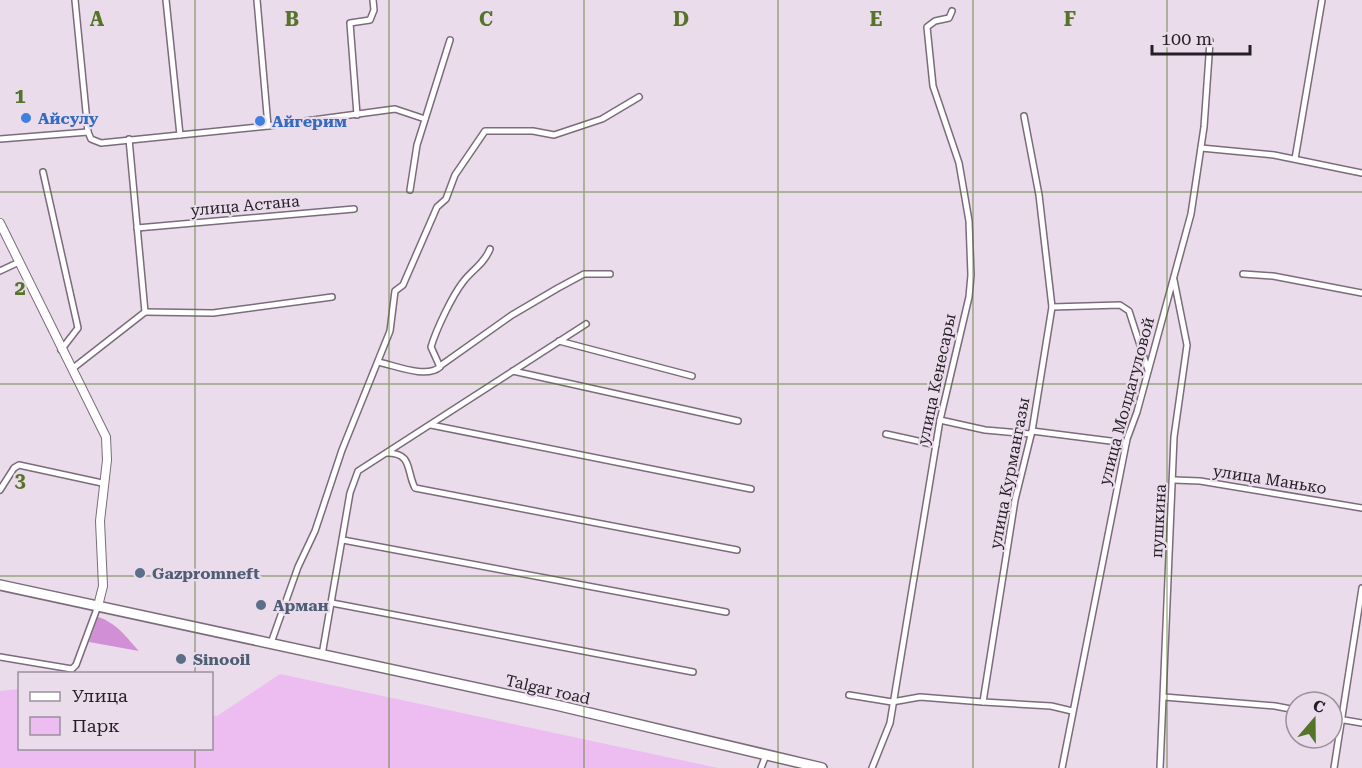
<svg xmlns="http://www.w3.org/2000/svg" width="1362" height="768" font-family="'Roboto Serif',serif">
	<rect width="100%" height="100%" fill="#ebdcec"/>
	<path fill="#edbcf0" d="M280 674 718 768H0V691L19 689 20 748H212V715L217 716Z"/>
	<path fill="#d18fd6" d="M98 617C117 623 126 637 139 651L89 642Z"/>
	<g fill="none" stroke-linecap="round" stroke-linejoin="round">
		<g stroke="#7a6c7a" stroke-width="8">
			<g id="street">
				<path d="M75 0 88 132 91 139 101 143 268 126 395 109 425 119"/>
				<path d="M166 0 180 135"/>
				<path d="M257 0 268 126"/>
				<path d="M357 115 350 23 370 20 374 10 373 0"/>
				<path d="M0 139 88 132"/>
				<path d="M1201 148 1274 155 1362 173"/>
				<path d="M1295 159 1322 0"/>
				<path d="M43 172 78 328 61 350"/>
				<path d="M410 190 417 145 450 40"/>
				<path d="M137 228 354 209"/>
				<path d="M0 271 17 263"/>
				<path d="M1243 274 1273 276 1362 293"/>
				<path d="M1052 307 1120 305 1129 311 1148 370"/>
				<path d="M145 312 213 313 332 297"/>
				<path d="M559 341 692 376"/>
				<path d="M378 362C394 365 426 379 440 367L431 347C436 330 452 296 463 282 472 270 484 264 490 249"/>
				<path d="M440 366 512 315 558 288 584 274H610"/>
				<path d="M72 369 145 312 129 139"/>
				<path d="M513 371 738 421"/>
				<path d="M940 420 985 430 1031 434"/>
				<path d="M431 425 751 489"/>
				<path d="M1032 431 1126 443"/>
				<path d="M886 434 936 445"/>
				<path d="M387 453C413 453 406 471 415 488L737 550"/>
				<path d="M1174 480 1200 481 1362 508"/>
				<path d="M0 490 14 468 19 465 102 483"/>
				<path d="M343 540 726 612"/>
				<path d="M332 603 693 672"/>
				<path d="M271 643 298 567 315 531 342 450 390 331 395 291 403 285 437 207 446 199 455 175 485 131H533L554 135 602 119 639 97"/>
				<path d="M322 655 350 493 358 471 586 324"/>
				<path d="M0 657 72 669 76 665 98 606"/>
				<path d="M849 695 892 702 920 697 983 702 1015 500 1032 431 1052 307 1039 195 1024 116"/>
				<path d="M1164 697 1275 706 1296 710"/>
				<path d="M983 702 1051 706 1072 711"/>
				<path d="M1332 718 1362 723"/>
				<path d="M761 768 766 755"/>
				<path d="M872 768 890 723 940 420 969 297 971 275 969 221 959 163 933 86 927 27 935 21 949 18 952 11"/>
				<path d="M1062 768 1127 439 1137 412 1191 214 1204 127 1210 41"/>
				<path d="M1160 768 1174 437 1187 345 1174 280"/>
				<path d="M1334 768 1362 588"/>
			</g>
		</g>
		<g stroke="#7a6c7a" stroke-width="10">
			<path id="secondary" d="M0 223 106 437 107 460 100 521 103 586 98 606"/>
		</g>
		<g stroke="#7a6c7a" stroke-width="12">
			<path id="primary" d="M0 585 556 705 822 768"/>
		</g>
		<use href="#street" stroke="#fff" stroke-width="5"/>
		<use href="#secondary" stroke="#fff" stroke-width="8"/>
		<use href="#primary" stroke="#fff" stroke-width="9"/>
	</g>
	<path fill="none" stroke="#567429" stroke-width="1.5" stroke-opacity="0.55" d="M195 0V674M389 0V768M584 0V768M778 0V768M973 0V768M1167 0V768M0 192H1362M0 384H1362M0 576H1362M195 748V768"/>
	<g fill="#3f7fe0" stroke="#ebdcec" stroke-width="2">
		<circle cx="26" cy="118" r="6"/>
		<circle cx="260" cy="121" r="6"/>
	</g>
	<g fill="#5c6f8a" stroke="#ebdcec" stroke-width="2">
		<circle cx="140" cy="573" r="6"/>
		<circle cx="261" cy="605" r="6"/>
		<circle cx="181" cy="659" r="6"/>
	</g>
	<g text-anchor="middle" stroke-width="4.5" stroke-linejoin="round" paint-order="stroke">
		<g font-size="16" font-weight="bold" fill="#366cbe" stroke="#ebdcec" text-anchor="start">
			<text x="38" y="124">Айсулу</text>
			<text x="272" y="127">Айгерим</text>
		</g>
		<g font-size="16" fill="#241f25" stroke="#ebdcec">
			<text transform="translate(245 205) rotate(-5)" y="6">улица Астана</text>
			<text transform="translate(936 379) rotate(-78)" y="6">улица Кенесары</text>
			<text transform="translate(1126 401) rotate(-75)" y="6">улица Молдагуловой</text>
			<text transform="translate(1009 473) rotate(-79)" y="6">улица Курмангазы</text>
			<text transform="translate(1270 479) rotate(9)" y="6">улица Манько</text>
			<text transform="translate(1158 521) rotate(-87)" y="6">пушкина</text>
			<text transform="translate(548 689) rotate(13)" y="6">Talgar road</text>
		</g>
		<g font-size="16" font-weight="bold" fill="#4e5e75" stroke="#ebdcec" text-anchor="start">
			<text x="152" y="579">Gazpromneft</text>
			<text x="273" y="611">Арман</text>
			<text x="193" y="665">Sinooil</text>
		</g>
	</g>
	<g font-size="20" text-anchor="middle" font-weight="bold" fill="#567429" stroke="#ebdcec" stroke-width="4.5" stroke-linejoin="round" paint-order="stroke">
		<text x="97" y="26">A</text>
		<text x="292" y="26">B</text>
		<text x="486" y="26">C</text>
		<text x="681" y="26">D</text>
		<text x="876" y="26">E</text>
		<text x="1070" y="26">F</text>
		<text x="20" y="103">1</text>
		<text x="20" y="295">2</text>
		<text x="20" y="487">3</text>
	</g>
	<rect x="18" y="672" width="195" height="78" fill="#ebdcec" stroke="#9b909c" stroke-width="1.5"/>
	<rect x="30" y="692" width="30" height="9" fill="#ffffff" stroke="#9b909c" stroke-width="1.5"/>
	<text x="72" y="702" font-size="18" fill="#241f25">Улица</text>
	<rect x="30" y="717" width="30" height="18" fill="#edbcf0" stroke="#9b909c" stroke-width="1.5"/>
	<text x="72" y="732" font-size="18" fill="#241f25">Парк</text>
	<g transform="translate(1314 720) rotate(20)"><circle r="28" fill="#ebdcec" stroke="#9b909c" stroke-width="1.5"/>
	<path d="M0-4.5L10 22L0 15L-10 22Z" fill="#567429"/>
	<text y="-9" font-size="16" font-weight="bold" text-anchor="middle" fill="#241f25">С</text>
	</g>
	<path d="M1152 45v9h98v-9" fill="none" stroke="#241f25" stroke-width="3"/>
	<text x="1161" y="45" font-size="18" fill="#241f25" stroke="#ebdcec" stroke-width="4.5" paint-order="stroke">100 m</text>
</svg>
